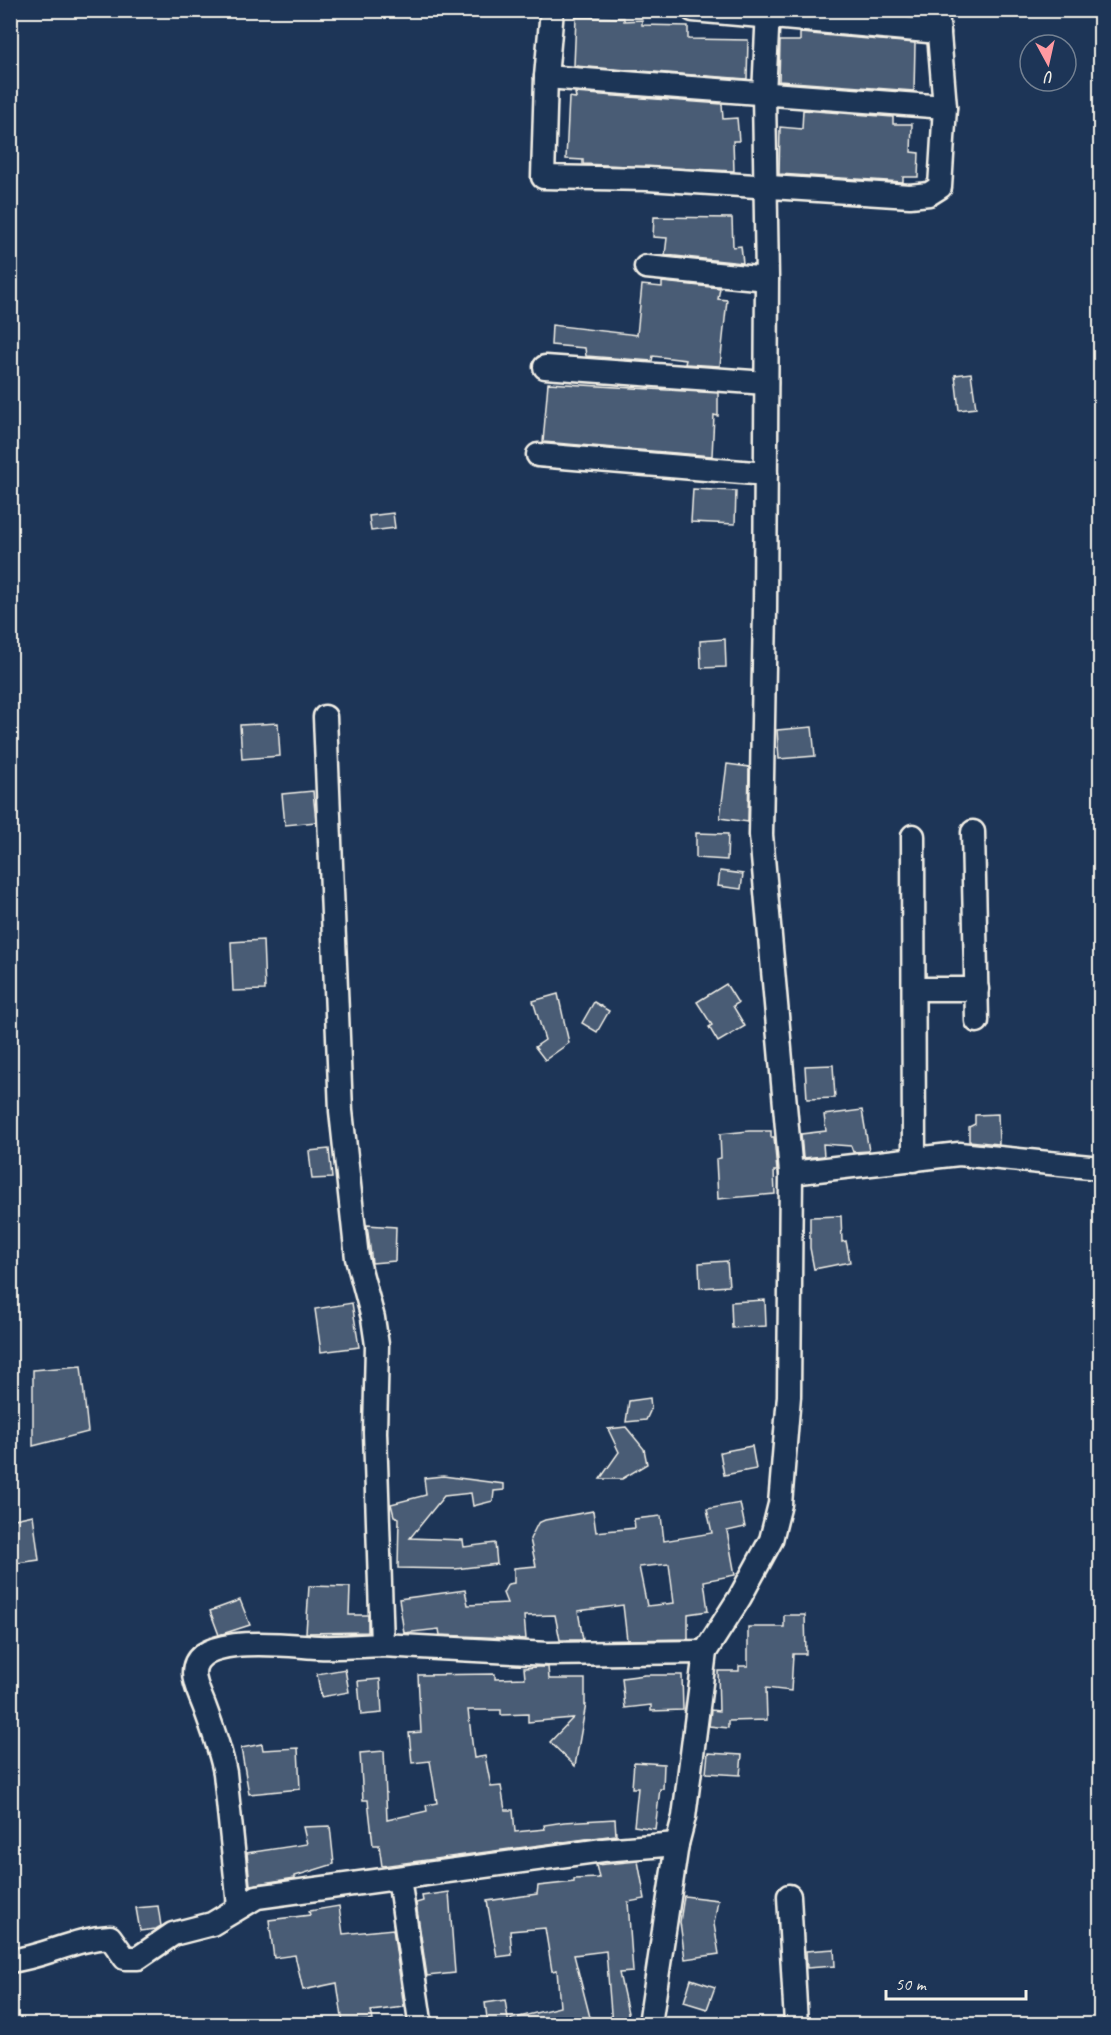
<svg xmlns="http://www.w3.org/2000/svg" width="1111" height="2035" font-family="Caveat,sans-serif">
	<rect width="100%" height="100%" fill="#1d3557"/>
	<filter id="ink" filterUnits="userSpaceOnUse"><feTurbulence type="fractalNoise" baseFrequency=".0167" numOctaves="2"/><feDisplacementMap in="SourceGraphic" scale="12" xChannelSelector="R" yChannelSelector="G"/><feConvolveMatrix kernelMatrix="1 2 1 2 8 2 1 2 1" color-interpolation-filters="sRGB"/></filter>
	<g filter="url(#ink)">
		<g fill="#485b74" stroke="#f4f1e8" stroke-width="1.5" fill-rule="evenodd">
			<path d="M576 17 624 18V21L642 20V25L688 26V39L748 40 747 79 574 66Z"/>
			<path d="M800 33 915 43 914 91 779 81 780 41H800Z"/>
			<path d="M575 93 722 104 723 119 737 118 739 141H733L734 171 583 164V160L566 159 569 97 576 98Z"/>
			<path d="M803 110 893 117V124H912L911 152 919 153 918 177H903V182L779 174 780 127 802 129Z"/>
			<path d="M654 217 732 218 733 247 741 246 743 263 665 255 667 238 653 237Z"/>
			<path d="M662 282 720 288 718 299 727 300 720 366 685 364 686 360 653 356 652 361 586 356 585 348 551 345 552 325 637 335 642 285 662 287Z"/>
			<path d="M971 373 976 408 959 410 955 375Z"/>
			<path d="M548 383 718 393V416L714 415 712 456 543 442Z"/>
			<path d="M693 489 736 491 735 524 691 522Z"/>
			<path d="M393 513 395 528 371 531 369 516Z"/>
			<path d="M725 639 726 667 701 668 700 641Z"/>
			<path d="M278 723 280 756 242 759 240 725Z"/>
			<path d="M812 727 815 756 779 759 777 730Z"/>
			<path d="M727 764 749 767 748 822 720 818Z"/>
			<path d="M313 791 316 822 285 825 282 794Z"/>
			<path d="M696 833 728 834 727 860 696 858Z"/>
			<path d="M720 871 743 874 741 889 718 886Z"/>
			<path d="M263 940 265 990 233 991 231 942Z"/>
			<path d="M726 984 738 1003 733 1006 745 1026 718 1042 709 1027 712 1025 697 1002Z"/>
			<path d="M558 994 569 1043 545 1060 535 1047 545 1040 533 1001Z"/>
			<path d="M594 1002 609 1011 597 1032 582 1023Z"/>
			<path d="M833 1065 835 1098 807 1099 805 1066Z"/>
			<path d="M862 1110 869 1151 853 1152 851 1146 823 1144 824 1156 803 1158 801 1134 826 1131 824 1115Z"/>
			<path d="M998 1114 999 1144 969 1141V1127L975 1124V1115Z"/>
			<path d="M749 1131H771V1137H774L777 1171H774L775 1194 718 1199 716 1159 721 1158 720 1134Z"/>
			<path d="M329 1149 332 1178 312 1179 309 1151Z"/>
			<path d="M841 1216 842 1242 846 1241 850 1262 814 1269 810 1248V1217Z"/>
			<path d="M367 1225 396 1227 395 1261 372 1263Z"/>
			<path d="M727 1261 729 1286 700 1288 699 1263Z"/>
			<path d="M765 1300 766 1326 732 1328 731 1302Z"/>
			<path d="M352 1303 359 1347 321 1352 315 1309Z"/>
			<path d="M81 1366 88 1432 33 1446V1370Z"/>
			<path d="M650 1398 651 1409 646 1420 626 1422 629 1401Z"/>
			<path d="M626 1427 644 1449 647 1464 622 1479H600L619 1452 608 1429Z"/>
			<path d="M752 1446 756 1469 724 1475 720 1452Z"/>
			<path d="M443 1476 504 1484V1490L494 1491 493 1501 473 1506 471 1493 444 1496 410 1538 463 1540 464 1547 495 1543 497 1564 455 1569 398 1568 399 1518 394 1516 391 1504 426 1495 424 1478Z"/>
			<path d="M740 1503 745 1527 727 1531 735 1575 704 1581 708 1611 688 1614V1639L627 1640 623 1605 578 1611 583 1640H560L555 1615 524 1616 526 1639 440 1635 439 1629 404 1633 399 1599 465 1590 468 1605 507 1603 503 1593 508 1584 514 1583V1568L536 1566 530 1539 538 1523 545 1520 593 1511 596 1532 635 1528 634 1519 661 1516 664 1541 712 1533 707 1509ZM669 1564 674 1603 647 1606 639 1567Z"/>
			<path d="M33 1515 39 1560 10 1564V1520Z"/>
			<path d="M309 1586 350 1587 349 1615H368V1632L306 1633Z"/>
			<path d="M240 1600 250 1625 219 1635 210 1611Z"/>
			<path d="M784 1615H805L806 1654H793L791 1691 766 1688 767 1720 728 1721V1728L709 1726 711 1710 719 1711 718 1671H739V1666H748V1627H784Z"/>
			<path d="M537 1667H548L549 1679H585V1706L586 1704 575 1766 550 1742 573 1718 528 1722V1714L501 1715V1710H468L474 1758 485 1756 491 1787 501 1786 505 1810H513L515 1832 545 1829 544 1825 564 1822 615 1819 616 1835 382 1866 379 1845H373L368 1800H363L360 1753 384 1751 387 1820 427 1811 426 1805 437 1803 430 1761 412 1763 409 1733 421 1732 418 1675 495 1674V1679L525 1678 524 1668Z"/>
			<path d="M345 1669 349 1692 321 1697 317 1674Z"/>
			<path d="M645 1675H682L683 1710 651 1711V1705L625 1708 622 1678Z"/>
			<path d="M380 1679 382 1713 361 1715 358 1681Z"/>
			<path d="M262 1744 263 1750 298 1748 300 1789 249 1794 241 1748Z"/>
			<path d="M708 1753 742 1755 740 1775 706 1773Z"/>
			<path d="M634 1762 664 1764 663 1789H660L655 1829 634 1826 638 1788H632Z"/>
			<path d="M330 1826 334 1864 295 1876V1878L250 1885 247 1853 307 1844 303 1827Z"/>
			<path d="M638 1861 645 1899 628 1902 633 1972 619 1973 630 2022 612 2025 606 1951 574 1955 592 2025H511V2019L560 2007 557 1970 552 1971 545 1928 510 1931 512 1955 497 1957 487 1901 537 1894 538 1886 574 1882V1879L599 1878 596 1865Z"/>
			<path d="M449 1892 455 1973 427 1976 416 1903 423 1901 422 1896Z"/>
			<path d="M684 1896 718 1900 714 1924 719 1954 685 1959 680 1922Z"/>
			<path d="M158 1906 161 1926 156 1929 140 1931 136 1908Z"/>
			<path d="M339 1906 343 1934 393 1929 404 2007 371 2011 373 2020 343 2024 337 1983 303 1990 295 1955 274 1958 269 1920 310 1915 309 1911Z"/>
			<path d="M834 1949 835 1966 807 1968 806 1951Z"/>
			<path d="M691 1979 715 1987 707 2009 684 2002Z"/>
			<path d="M505 2000 509 2025H488L485 2003Z"/>
		</g>
		<g fill="none" stroke-linecap="round" stroke-linejoin="round">
			<g stroke="#f4f1e8" stroke-width="27">
				<g id="minor">
					<path d="M552 10 546 77 543 177 648 179 910 196 929 194 940 187 945 107 937 10"/>
					<path d="M693 10 939 32"/>
					<path d="M546 77 945 107"/>
					<path d="M646 267 767 279"/>
					<path d="M545 367 766 383"/>
					<path d="M538 455 766 474"/>
					<path d="M325 717 341 1111 357 1258 373 1318 377 1345 375 1432 382 1645 548 1654 705 1652"/>
					<path d="M973 832 977 1021"/>
					<path d="M913 836 914 1160"/>
					<path d="M914 989H977"/>
					<path d="M791 1173 959 1154 1100 1168"/>
					<path d="M399 1878 420 2021"/>
					<path d="M789 1896 796 2024"/>
					<path d="M239 1906 225 1773C221 1751 213 1730 205 1708 201 1697 194 1684 194 1673 194 1632 291 1646 318 1647 339 1648 361 1646 382 1645"/>
					<path d="M10 1961C48 1956 72 1939 110 1937L125 1958H138L173 1934 212 1924 257 1897 603 1850 677 1844"/>
					<path d="M650 2024 677 1844 684 1817 705 1652 740 1597 771 1540 780 1504 789 1396 791 1173 761 835 765 609 767 279 764 94 768 10"/>
				</g>
			</g>
			<use href="#minor" stroke="#1d3557" stroke-width="22"/>
		</g>
	</g>
	<rect width="1111" height="2035" fill="none" stroke="#1d3557" stroke-width="36"/>
	<rect x="18" y="18" width="1075" height="1999" fill="none" stroke="#f4f1e8" stroke-width="2" filter="url(#ink)"/>
	<g transform="translate(1048 63) rotate(172)"><circle r="28" fill="#1d3557" stroke="#738091" stroke-width="1.5"/>
	<path d="M0-4.5L10 22L0 15L-10 22Z" fill="#ff9aa2"/>
	<text y="-9" font-size="16" font-weight="bold" text-anchor="middle" fill="#f4f1e8">U</text>
	</g>
	<path d="M886 1990v9h140v-9" fill="none" stroke="#f4f1e8" stroke-width="3"/>
	<text x="895" y="1990" font-size="18" fill="#f4f1e8" stroke="#1d3557" stroke-width="4.5" paint-order="stroke">50 m</text>
</svg>
